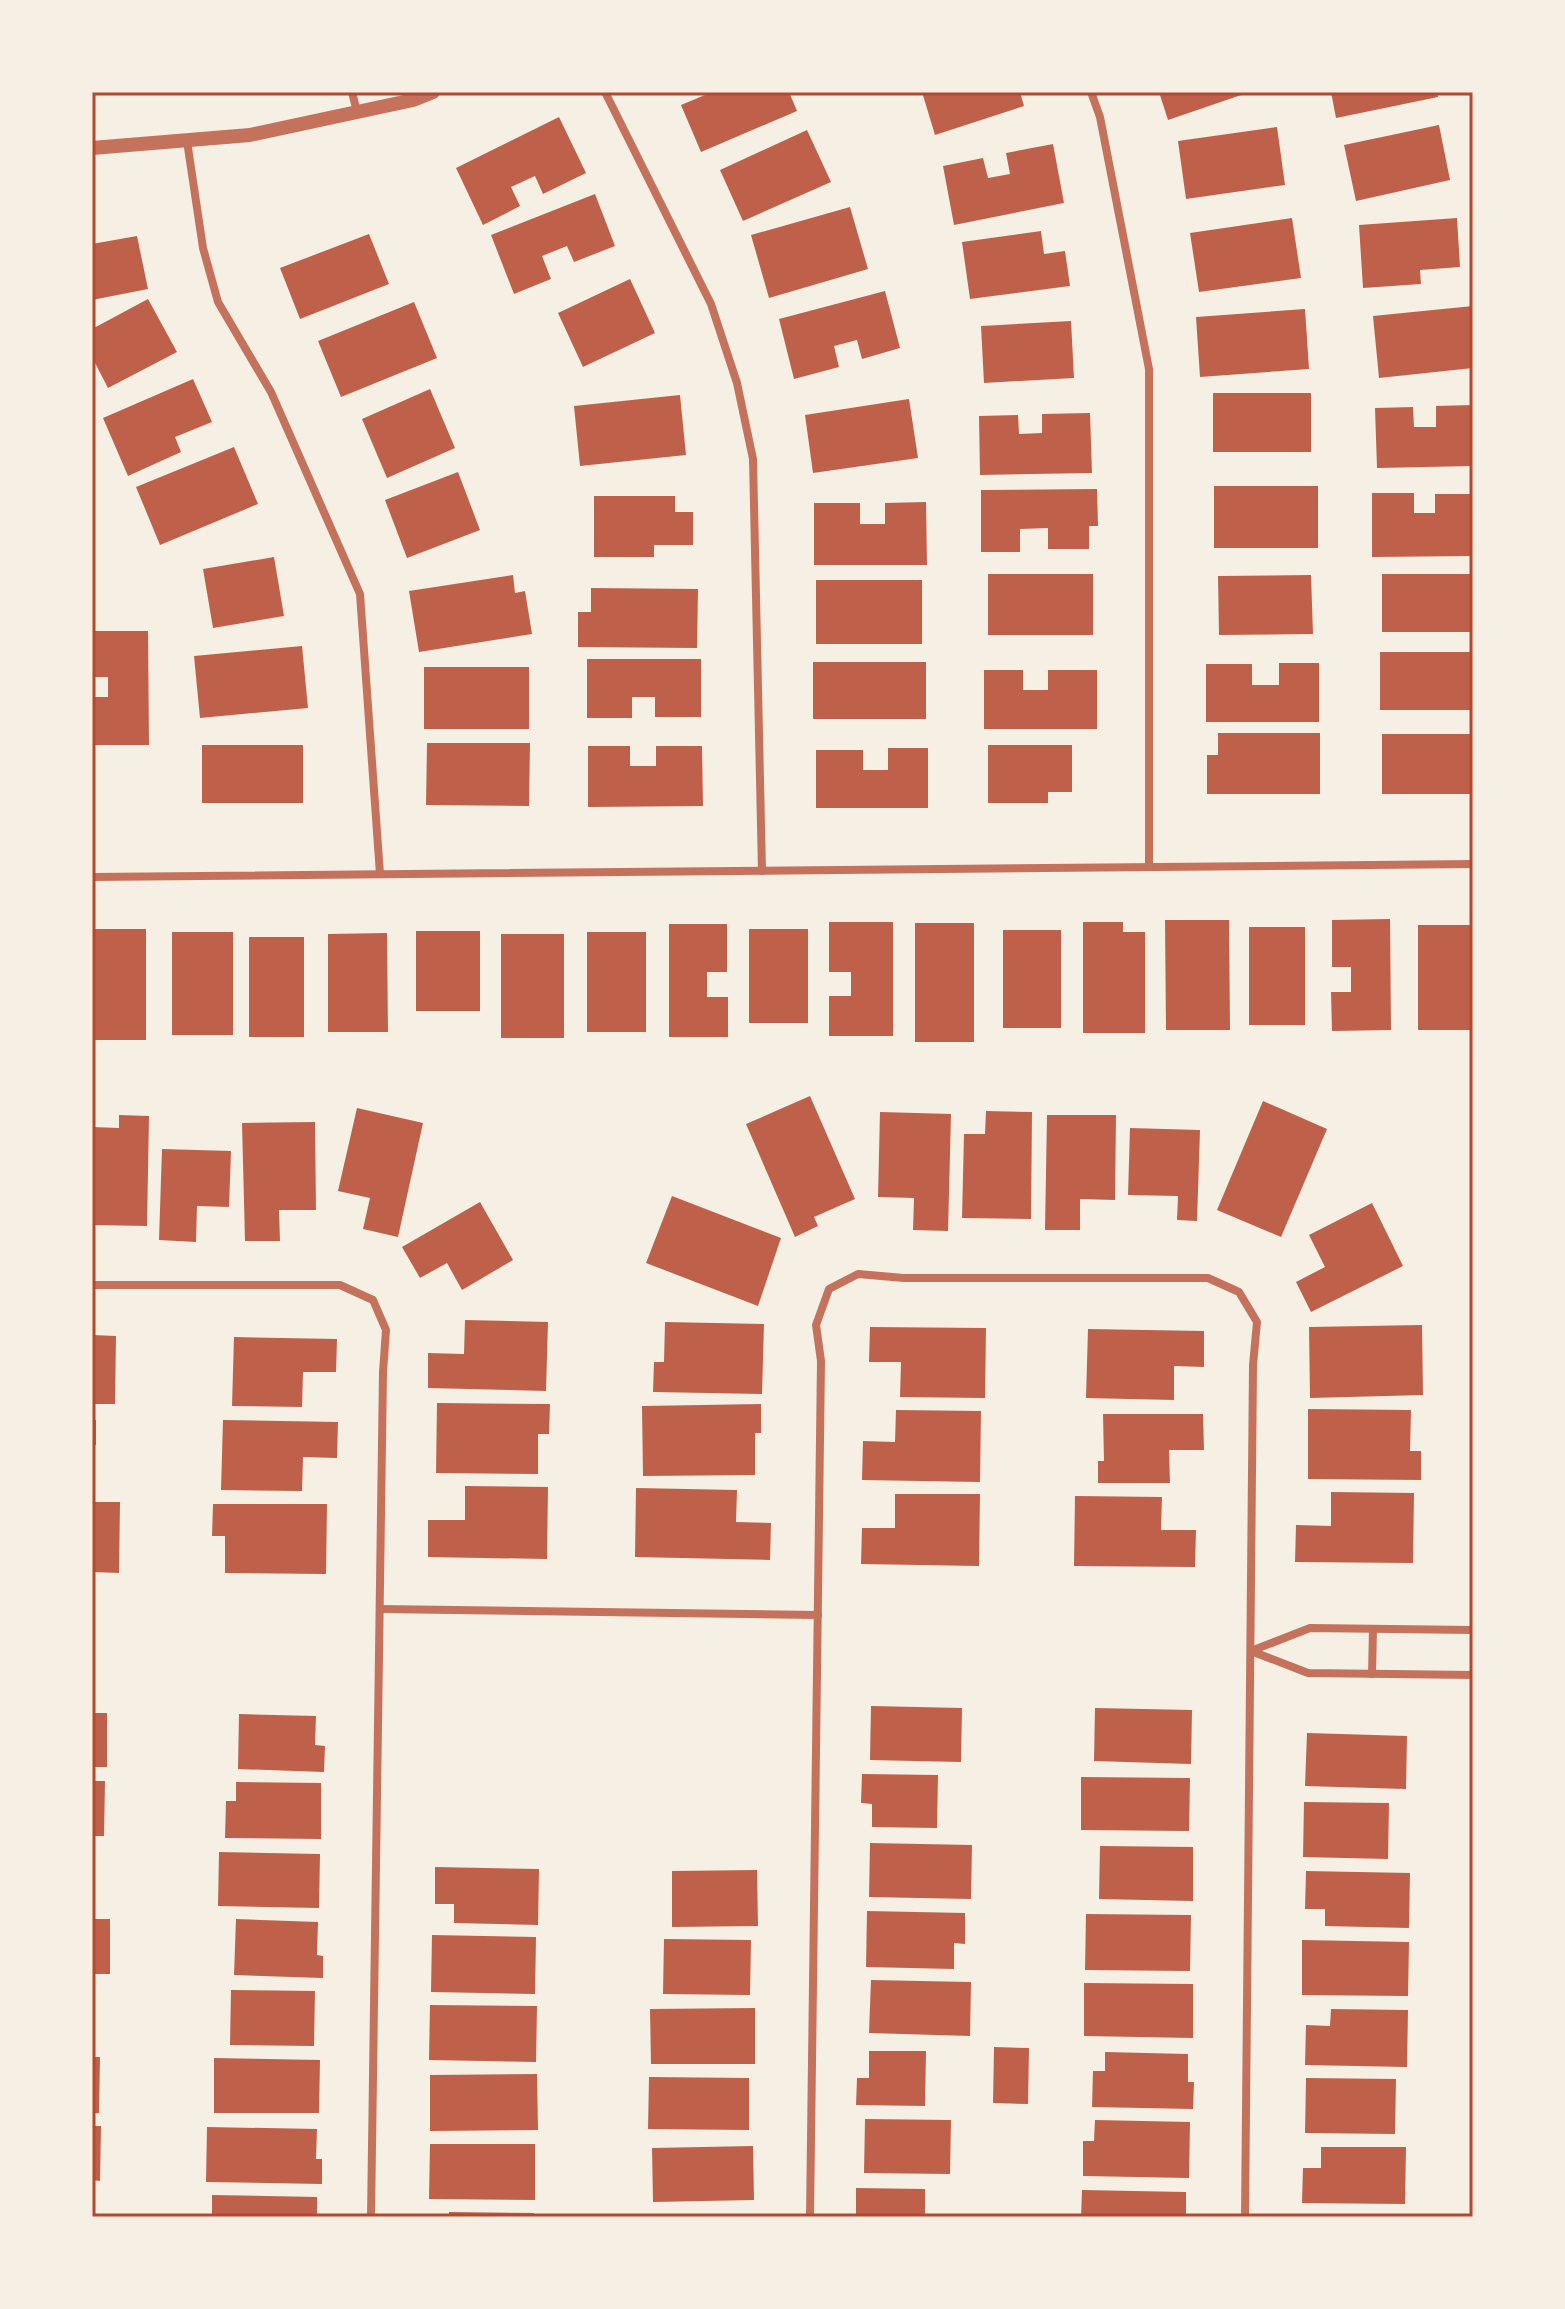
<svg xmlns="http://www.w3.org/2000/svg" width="1565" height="2309" font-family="'PT Sans',sans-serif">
	<rect width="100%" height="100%" fill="#f6efe4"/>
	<g fill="#bf614a">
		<path d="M704 92H789L797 111 701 152 681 105 705 95Z"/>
		<path d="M922 92H1020L1024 106 935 135Z"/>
		<path d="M1159 92H1247V93L1168 120Z"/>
		<path d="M1331 92H1437L1438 97 1336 118Z"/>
		<path d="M559 117 586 173 543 194 535 176 511 187 520 206 483 225 456 168Z"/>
		<path d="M1439 125 1450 180 1356 201 1344 145Z"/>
		<path d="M1277 127 1285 185 1186 199 1178 141Z"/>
		<path d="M807 130 831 182 743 221 720 170Z"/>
		<path d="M1053 144 1064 203 954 225 943 166 983 158 988 178 1010 174 1006 153Z"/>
		<path d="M595 194 615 246 574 262 567 246 542 256 551 279 514 294 491 235Z"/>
		<path d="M850 207 868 269 769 298 751 235Z"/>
		<path d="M1292 218 1301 278 1199 292 1190 233Z"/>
		<path d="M1457 218 1460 267 1420 270 1421 284 1363 288 1359 225Z"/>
		<path d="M1041 231 1044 254 1065 251 1070 286 970 299 962 242Z"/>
		<path d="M369 234 389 284 300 319 280 268Z"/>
		<path d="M137 236 148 289 92 300V244Z"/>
		<path d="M630 279 655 333 583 367 558 313Z"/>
		<path d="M885 291 900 348 862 359 857 340 834 346 839 367 794 379 779 319Z"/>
		<path d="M148 299 177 352 108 388 92 357V329Z"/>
		<path d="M414 302 437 358 341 397 318 341Z"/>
		<path d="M1473 306V368L1379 378 1373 316Z"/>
		<path d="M1305 309 1309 369 1200 377 1196 317Z"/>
		<path d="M1071 321 1074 378 984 383 981 326Z"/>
		<path d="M193 379 212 422 175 437 181 452 128 476 103 418Z"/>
		<path d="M430 389 455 448 387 478 362 419Z"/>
		<rect x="1213" y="393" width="98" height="59"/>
		<path d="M680 395 686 455 580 466 574 406Z"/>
		<path d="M909 399 918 458 813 473 805 415Z"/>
		<path d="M1473 405V466L1377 468 1375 408 1413 407 1414 427H1436V406Z"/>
		<path d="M1090 413 1092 473 980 475 979 416 1018 415 1019 434 1042 433V414Z"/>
		<path d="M234 447 258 504 160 545 136 487Z"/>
		<path d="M458 472 480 530 407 558 385 500Z"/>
		<rect x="1214" y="486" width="104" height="62"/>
		<path d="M1097 489 1098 526H1089V549H1048V528L1020 529V552H981V490Z"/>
		<path d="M1372 493H1414V513H1435V494H1473V556L1372 557Z"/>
		<path d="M594 496H675V512H693V545H654V557H594Z"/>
		<path d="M926 502 927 565H814V503H860V524H885V503Z"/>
		<path d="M274 557 284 616 213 628 203 569Z"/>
		<rect x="988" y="574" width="105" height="61"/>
		<rect x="1382" y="574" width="91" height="58"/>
		<path d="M513 575 515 593 525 591 532 634 419 652 409 591Z"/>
		<path d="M1311 575 1313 634 1219 635 1218 576Z"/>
		<rect x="816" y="580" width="106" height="64"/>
		<path d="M591 588 698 589 697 648 578 647V612H591Z"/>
		<path d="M92 631H148L149 745H92V697H108V677H92Z"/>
		<path d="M302 646 308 708 200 718 194 656Z"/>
		<rect x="1380" y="652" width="93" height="58"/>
		<path d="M587 659H701V717H655V697H632V718H587Z"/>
		<rect x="813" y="662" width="113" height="57"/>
		<path d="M1279 663H1319V722H1206V664H1252V685H1279Z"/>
		<rect x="424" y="667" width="105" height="62"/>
		<path d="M984 670H1023V690H1048V670H1097V729H984Z"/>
		<path d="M1218 733H1320V794H1207V755H1218Z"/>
		<rect x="1382" y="734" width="91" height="60"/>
		<path d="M427 743H530L529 806 426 805Z"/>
		<rect x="202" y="745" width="101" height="58"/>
		<path d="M988 745H1072V792H1048V803H988Z"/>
		<path d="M588 746H630V766H656V746H702L703 806 588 807Z"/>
		<path d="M888 748H928V808H816V750H863V770H888Z"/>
		<path d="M1390 919 1391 1030 1332 1031 1331 992H1351V967H1332V920Z"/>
		<path d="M1165 920H1229L1230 1030H1166Z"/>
		<path d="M829 922H893V1036H829V996H851V972H829Z"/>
		<path d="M1083 922H1123V932H1145V1033H1083Z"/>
		<rect x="915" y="923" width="59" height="119"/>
		<path d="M669 924H727V972H707V997H728V1037H669Z"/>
		<path d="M1418 925H1470V964H1473V1030H1418Z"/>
		<rect x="1249" y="927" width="56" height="98"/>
		<rect x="92" y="929" width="54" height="111"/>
		<rect x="749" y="929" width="59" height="94"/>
		<rect x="1003" y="930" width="58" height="98"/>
		<rect x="416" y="931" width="64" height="80"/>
		<rect x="172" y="932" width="61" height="103"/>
		<rect x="587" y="932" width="59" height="100"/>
		<path d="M387 933 388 1032H328V934Z"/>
		<rect x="501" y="934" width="63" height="104"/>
		<rect x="249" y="937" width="55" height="100"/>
		<path d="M810 1096 855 1199 814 1217 818 1226 795 1237 746 1124Z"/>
		<path d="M1263 1101 1327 1129 1281 1237 1217 1210Z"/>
		<path d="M357 1108 423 1123 398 1237 363 1229 370 1198 338 1191Z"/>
		<path d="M986 1111 1032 1112 1031 1219 962 1218 964 1134H985Z"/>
		<path d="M880 1112 951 1114 948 1231 913 1230 914 1198 878 1197Z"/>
		<path d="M119 1115 149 1116 147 1226 92 1225V1127L119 1128Z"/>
		<path d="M1047 1115H1116L1115 1200 1080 1199V1230H1045Z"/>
		<path d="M315 1122 316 1210H279L280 1241H245L242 1123Z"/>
		<path d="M1130 1128 1200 1130 1197 1221 1177 1220 1178 1196 1128 1195Z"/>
		<path d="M162 1149 231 1151 229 1207 197 1206 196 1242 159 1240Z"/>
		<path d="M672 1196 781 1238 758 1306 646 1263Z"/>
		<path d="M480 1202 513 1260 462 1290 447 1263 420 1278 402 1247Z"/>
		<path d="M1372 1203 1403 1266 1311 1312 1296 1282 1325 1267 1309 1235Z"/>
		<path d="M465 1320 548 1322 546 1391 428 1388V1353L464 1354Z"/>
		<path d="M665 1322 764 1324 762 1394 653 1392 654 1362H664Z"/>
		<path d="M1422 1325 1423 1395 1310 1398 1309 1327Z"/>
		<path d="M870 1327 986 1328 985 1398 900 1397 901 1362H869Z"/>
		<path d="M1088 1329 1204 1331V1367L1174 1366V1400L1086 1398Z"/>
		<path d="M92 1335 116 1336 115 1404H92Z"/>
		<path d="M234 1337 337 1339 336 1372H303L302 1407 232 1406Z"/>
		<path d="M437 1403 550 1404 549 1434H538V1474L436 1473Z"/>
		<path d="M761 1404V1433H755V1475L643 1476 642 1406Z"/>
		<path d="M1308 1409 1411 1410 1410 1451H1421V1480L1308 1479Z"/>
		<path d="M896 1410 981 1411 980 1482 862 1480 863 1441 895 1442Z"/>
		<path d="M1103 1414H1203L1204 1450H1169L1170 1483H1098V1461H1104Z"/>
		<rect x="92" y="1420" width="4" height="25"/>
		<path d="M223 1420 338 1422 337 1458 303 1457 302 1491 221 1490Z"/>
		<path d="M465 1486 548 1487 547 1559 428 1557V1520H465Z"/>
		<path d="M636 1488 737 1490 736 1522 771 1523 770 1560 635 1557Z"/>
		<path d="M1331 1492 1414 1493 1413 1563 1295 1562 1296 1525 1331 1526Z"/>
		<path d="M895 1494H980L979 1566 861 1564 862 1528H895Z"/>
		<path d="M1075 1496 1162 1497 1161 1530H1196L1195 1567 1074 1566Z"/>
		<path d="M92 1502H120L119 1573 92 1572Z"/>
		<path d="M213 1504H327L326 1574 225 1573V1536H212Z"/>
		<path d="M871 1706 962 1708 961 1762 870 1760Z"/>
		<path d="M1095 1708 1192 1710 1191 1764 1094 1761Z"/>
		<rect x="92" y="1713" width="15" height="54"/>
		<path d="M239 1714 316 1716 315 1745 325 1746 324 1772 238 1769Z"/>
		<path d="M1307 1733 1407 1736 1406 1789 1305 1786Z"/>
		<path d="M862 1774 938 1775 937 1828 872 1827V1804L861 1803Z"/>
		<path d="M1081 1777 1190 1778 1189 1831 1081 1830Z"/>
		<path d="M92 1781H105L104 1836H92Z"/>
		<path d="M236 1782 321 1783V1839L225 1838 226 1801H236Z"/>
		<path d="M1304 1802 1389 1803 1388 1859 1303 1857Z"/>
		<path d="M870 1843 972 1845 971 1899 869 1897Z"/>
		<path d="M1100 1846 1193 1847V1901L1099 1899Z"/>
		<path d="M219 1852 320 1854 319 1908 218 1906Z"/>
		<path d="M435 1867 539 1869 538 1925 454 1923V1904H435Z"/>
		<path d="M757 1870 758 1926 672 1927V1871Z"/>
		<path d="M1306 1871 1410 1873 1409 1928 1325 1926V1909H1305Z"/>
		<path d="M867 1911 965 1913V1944L954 1943V1969L866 1967Z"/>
		<path d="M1086 1914 1191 1915 1190 1971 1085 1970Z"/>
		<rect x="92" y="1919" width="18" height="55"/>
		<path d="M236 1919 318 1922 317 1955 323 1956V1978L234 1975Z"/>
		<path d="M432 1935 536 1937 535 1994 431 1992Z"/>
		<path d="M664 1939 751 1940 750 1995 663 1994Z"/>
		<path d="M1302 1940 1409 1942 1408 1996 1302 1995Z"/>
		<path d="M871 1980 971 1982 970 2036 869 2033Z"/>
		<path d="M1084 1983 1193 1984V2038L1084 2036Z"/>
		<path d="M231 1990 315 1991 314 2046 230 2045Z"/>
		<path d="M430 2005 537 2006 536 2062 429 2060Z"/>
		<path d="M755 2008V2064H651L650 2009Z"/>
		<path d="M1331 2009 1408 2010 1407 2067 1305 2065 1306 2025 1330 2026Z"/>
		<path d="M994 2047 1029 2048 1028 2104 993 2103Z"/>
		<path d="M869 2051H926L925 2106 856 2105 857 2078H869Z"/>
		<path d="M1105 2052 1188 2054V2082H1194L1193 2109 1092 2107 1093 2071H1105Z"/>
		<path d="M92 2057H100L99 2113H92Z"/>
		<path d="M214 2058 320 2060 319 2113H214Z"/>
		<path d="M537 2074 538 2130 430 2131V2075Z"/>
		<path d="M649 2077 749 2078V2130L648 2129Z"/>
		<path d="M1306 2078 1396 2079 1395 2134 1305 2133Z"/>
		<path d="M865 2119 951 2120 950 2174 864 2173Z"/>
		<path d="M1095 2120 1190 2122 1189 2178 1083 2176V2141H1094Z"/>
		<path d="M92 2126H101L100 2181 92 2180Z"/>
		<path d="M207 2127 317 2129 316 2159H322V2184L206 2182Z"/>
		<path d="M430 2144H535V2200L429 2199Z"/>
		<path d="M753 2146 754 2200 653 2202 652 2148Z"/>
		<path d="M1321 2147H1406L1405 2204 1302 2203 1303 2168H1321Z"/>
		<path d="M856 2188 925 2189V2217L856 2216Z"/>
		<path d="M1082 2190 1186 2192V2217H1081Z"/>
		<path d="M212 2195 317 2197V2217H212Z"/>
		<path d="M449 2212 534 2213 533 2217H449Z"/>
	</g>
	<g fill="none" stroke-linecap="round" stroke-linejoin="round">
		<g stroke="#c5725c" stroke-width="8">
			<path d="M352 92 357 112"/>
			<path d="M605 92 711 304 737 383 753 459 762 871"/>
			<path d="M1091 92 1100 117 1149 369V867"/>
			<path d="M187 141 203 248 218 302 271 392 360 594 380 874"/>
			<path d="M92 877 1473 864"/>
			<path d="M92 1285H340L373 1300 386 1330 383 1372 371 2217"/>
			<path d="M380 1609 818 1615"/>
			<path d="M1251 1651 1310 1628 1473 1630"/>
			<path d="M1251 1651 1308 1673 1473 1675"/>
			<path d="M1372 1674 1373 1629"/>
			<path d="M810 2217 821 1361 816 1325 829 1289 858 1274 904 1278H1208L1239 1292 1257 1322 1253 1365 1245 2217"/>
		</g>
		<path stroke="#c5725c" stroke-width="14" d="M92 148 250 135 413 100 433 92"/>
	</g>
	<rect width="1565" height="2309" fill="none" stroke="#f6efe4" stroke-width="188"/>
	<rect x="94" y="94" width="1377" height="2121" fill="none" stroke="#b5482f" stroke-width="3"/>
</svg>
